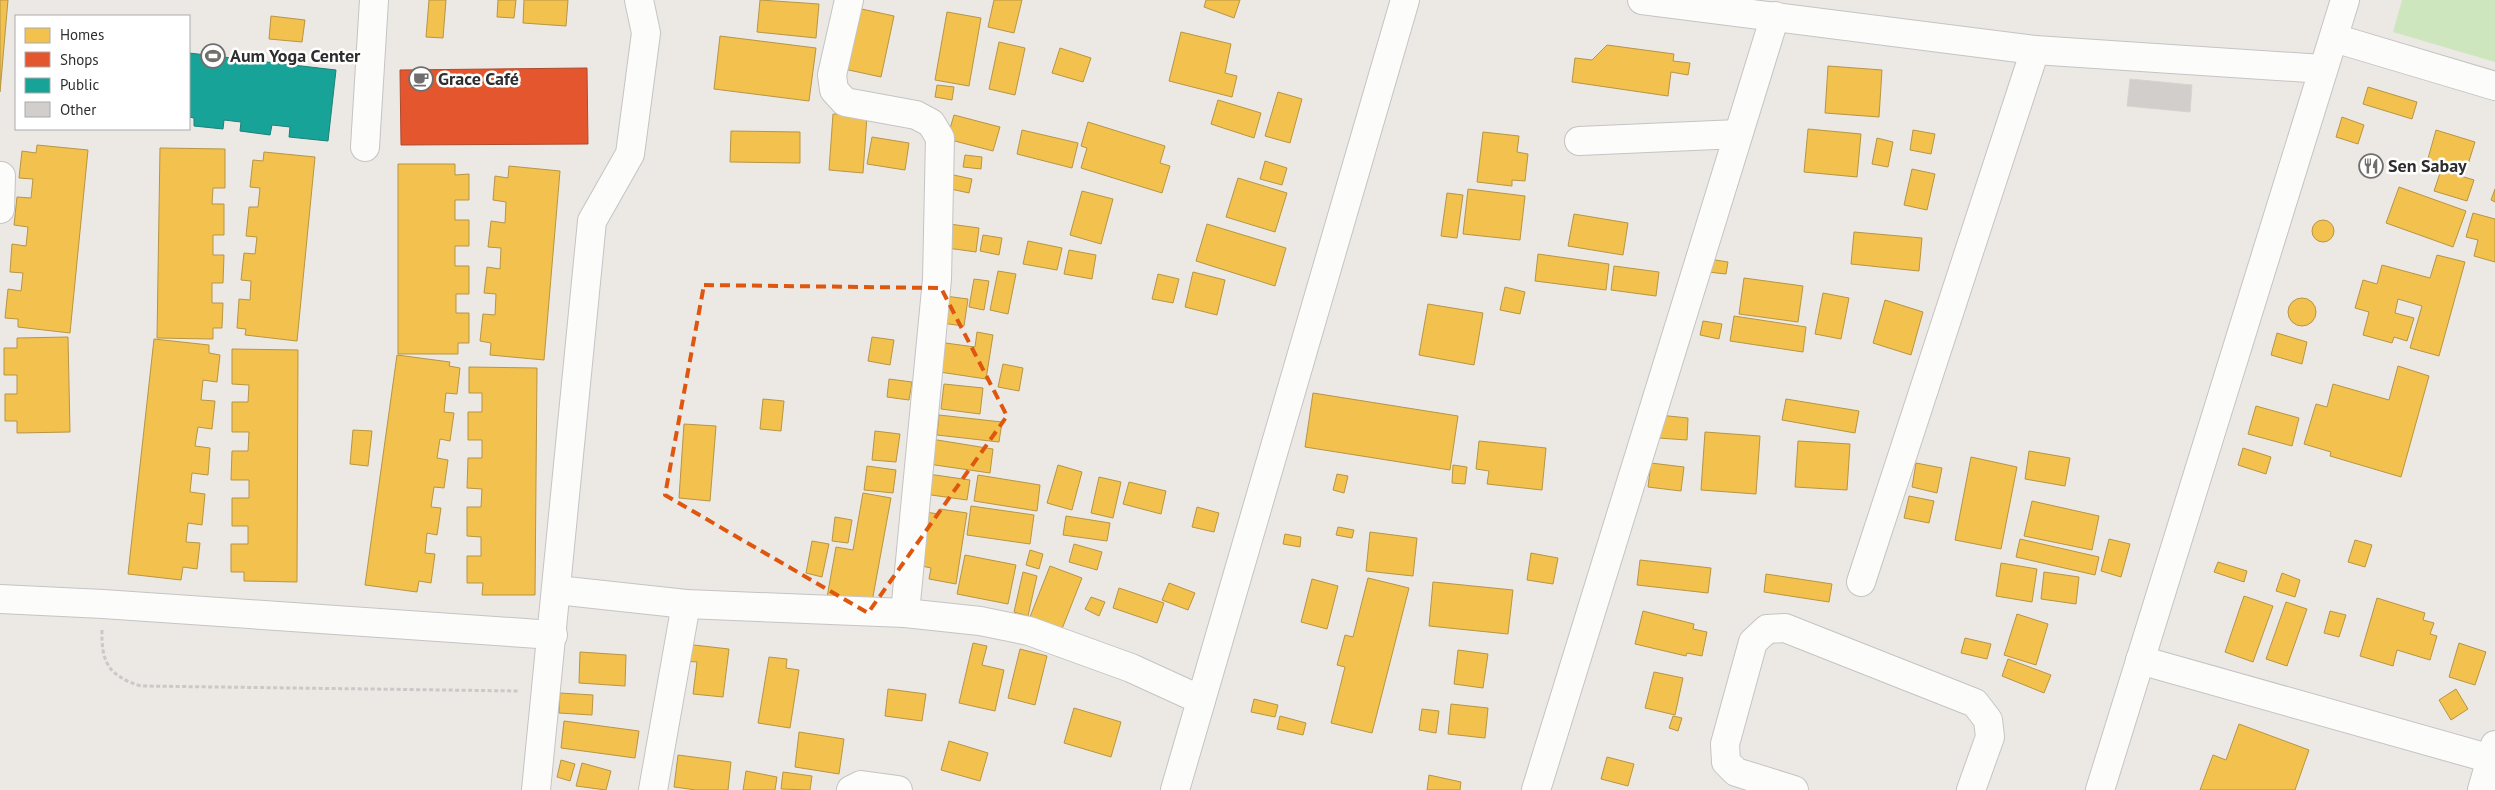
<svg xmlns="http://www.w3.org/2000/svg" width="2495" height="790" font-family="'PT Sans',sans-serif">
	<rect width="100%" height="100%" fill="#ece8e4"/>
	<path fill="#cee6be" d="M2402 0H2495V62L2393 32Z"/>
	<g fill="#f2c14e" stroke="#b79544">
		<path d="M0 0H8L0 92Z"/>
		<path d="M429 0H446L443 38 426 37Z"/>
		<path d="M498 0H516L514 18 497 17Z"/>
		<path d="M524 0H568L566 26 523 23Z"/>
		<path d="M760 0 819 4 816 38 757 32Z"/>
		<path d="M994 0H1022L1014 33 988 27Z"/>
		<path d="M1206 0H1240L1234 18 1204 7Z"/>
		<path d="M857 8 894 16 881 77 844 69Z"/>
		<path d="M947 12 981 18 969 86 935 80Z"/>
		<path d="M271 16 305 20 302 42 269 39Z"/>
		<path d="M1181 32 1231 44 1225 73 1237 76 1232 97 1169 81Z"/>
		<path d="M720 36 816 48 809 101 714 89Z"/>
		<path d="M999 42 1025 48 1015 95 989 89Z"/>
		<path d="M1607 45 1674 54 1673 61 1690 63 1688 75 1671 72 1668 96 1572 82 1575 58 1592 60Z"/>
		<path d="M1060 48 1091 58 1083 82 1052 73Z"/>
		<path d="M1828 66 1882 70 1879 117 1825 113Z"/>
		<path d="M937 85 954 87 952 100 935 97Z"/>
		<path d="M2368 87 2417 102 2412 119 2363 104Z"/>
		<path d="M1278 92 1302 99 1290 143 1265 136Z"/>
		<path d="M1218 100 1261 113 1254 138 1211 124Z"/>
		<path d="M833 114 867 116 863 173 829 170Z"/>
		<path d="M954 115 1000 127 993 151 947 139Z"/>
		<path d="M2342 117 2364 125 2358 144 2336 137Z"/>
		<path d="M1088 122 1165 146 1160 163 1170 166 1162 193 1081 168 1087 148 1081 146Z"/>
		<path d="M1808 129 1861 134 1857 177 1804 172Z"/>
		<path d="M1022 130 1078 143 1072 168 1017 154Z"/>
		<path d="M1913 130 1935 134 1931 154 1910 150Z"/>
		<path d="M2436 130 2475 142 2465 174 2427 162Z"/>
		<path d="M731 131 800 132V163L730 162Z"/>
		<path d="M1483 132 1519 136 1517 152 1528 154 1525 181 1512 180V186L1477 182Z"/>
		<path d="M872 137 909 143 905 170 867 164Z"/>
		<path d="M1877 138 1893 142 1888 167 1872 164Z"/>
		<path d="M37 145 88 150 70 333 18 327V319L5 318 8 289 21 291 23 273 10 272 12 244 26 246 28 227 14 225 17 197 31 198 33 179 19 178 22 151 36 153Z"/>
		<path d="M160 148 225 149V188H213L212 204H224V235H213V255H224L223 283H212V303H223L222 328H213V339L157 338Z"/>
		<path d="M264 152 315 157 297 341 245 335 246 329 237 328 239 299 250 300 251 281 241 280 244 253 255 254 257 237 246 236 249 207H258L260 188 250 187 253 160 263 161Z"/>
		<path d="M965 155 982 157 981 169 963 167Z"/>
		<path d="M1265 161 1287 168 1282 185 1260 179Z"/>
		<path d="M398 164H455V175L469 174V200H455V220H469V246H455V266H469V294H456V313H469V343H458V354H398Z"/>
		<path d="M509 166 560 171 544 360 490 355 491 343 480 341 483 314 495 315 496 294 484 293 487 267 500 269 501 248 488 247 491 221 505 223 506 202 493 200 495 176 508 178Z"/>
		<path d="M1912 169 1935 174 1927 210 1904 205Z"/>
		<path d="M2441 170 2474 180 2467 201 2434 191Z"/>
		<path d="M949 174 972 179 969 193 946 188Z"/>
		<path d="M1238 178 1287 193 1275 232 1226 217Z"/>
		<path d="M2399 187 2466 211 2453 247 2386 223Z"/>
		<path d="M1468 189 1525 196 1520 240 1463 234Z"/>
		<path d="M2495 189V202L2491 200Z"/>
		<path d="M1082 191 1113 199 1101 244 1070 235Z"/>
		<path d="M1447 193 1463 195 1457 238 1441 236Z"/>
		<path d="M2473 213 2495 219V262L2474 256 2478 240 2466 237Z"/>
		<path d="M1574 214 1628 223 1623 255 1568 246Z"/>
		<circle cx="2323" cy="231" r="11"/>
		<path d="M942 223 979 228 976 252 940 247Z"/>
		<path d="M1207 224 1286 248 1275 286 1196 261Z"/>
		<path d="M1854 232 1922 238 1919 271 1851 264Z"/>
		<path d="M983 235 1002 238 999 255 980 251Z"/>
		<path d="M1028 241 1062 248 1057 270 1023 264Z"/>
		<path d="M1069 250 1096 255 1092 279 1064 274Z"/>
		<path d="M1538 254 1609 264 1606 290 1535 281Z"/>
		<path d="M2437 255 2465 262 2439 356 2410 348 2422 306 2398 299 2395 313 2414 318 2407 341 2394 337 2392 343 2363 335 2369 312 2355 308 2363 280 2377 284 2382 265 2430 278Z"/>
		<path d="M1709 259 1728 262 1726 274 1708 272Z"/>
		<path d="M1614 266 1659 272 1656 296 1611 290Z"/>
		<path d="M998 271 1016 274 1008 314 990 310Z"/>
		<path d="M1193 272 1225 280 1217 315 1185 307Z"/>
		<path d="M1158 274 1179 279 1173 303 1152 299Z"/>
		<path d="M1744 278 1803 286 1798 322 1739 314Z"/>
		<path d="M974 279 989 281 984 310 969 307Z"/>
		<path d="M1505 287 1525 292 1520 314 1500 310Z"/>
		<path d="M1823 293 1849 298 1841 339 1815 334Z"/>
		<path d="M945 296 968 299 964 326 941 323Z"/>
		<circle cx="2302" cy="312" r="14"/>
		<path d="M1885 300 1923 312 1911 355 1873 343Z"/>
		<path d="M1428 304 1483 313 1474 365 1419 355Z"/>
		<path d="M1734 316 1806 327 1803 352 1730 341Z"/>
		<path d="M1703 321 1722 324 1719 339 1700 335Z"/>
		<path d="M977 332 993 335 986 379 933 371 938 342 975 347Z"/>
		<path d="M2277 333 2307 342 2302 364 2271 355Z"/>
		<path d="M68 337 70 432 17 433V421H5V394H17V375H4V348H17V338Z"/>
		<path d="M872 337 894 340 890 365 868 361Z"/>
		<path d="M154 339 209 345V353L220 355 217 382 203 380 201 400 215 401 212 429 198 427 195 446 210 448 208 475 192 473 190 492 205 494 202 525 188 523 186 542 200 543 197 569 183 567 181 580 128 574Z"/>
		<path d="M232 349 298 350 297 582 244 581V572H231V544H248V526H232V498H249V480H231L232 451H248L249 432H232V402H248L249 385 232 384Z"/>
		<path d="M397 355 450 362 449 366 460 368 457 394 446 393 444 412 454 413 450 441 440 439 437 458 448 460 444 488 434 487 431 507 441 508 437 535 427 533 425 553 435 554 431 583 419 581 417 592 365 585Z"/>
		<path d="M1003 364 1023 368 1019 391 998 387Z"/>
		<path d="M2398 366 2429 376 2401 477 2330 456 2331 452 2304 444 2316 404 2327 407 2333 384 2389 400Z"/>
		<path d="M469 367 537 368 535 595H482L483 583H467V556H481V537L467 536V507H481L482 489 467 488 468 458H482V440H468V412H482V393H469Z"/>
		<path d="M889 379 912 382 909 400 887 397Z"/>
		<path d="M944 384 983 388 980 414 941 409Z"/>
		<path d="M1313 393 1458 416 1450 470 1305 447Z"/>
		<path d="M763 399 784 401 781 431 760 429Z"/>
		<path d="M1786 399 1859 411 1855 433 1782 420Z"/>
		<path d="M2256 406 2299 418 2292 446 2248 434Z"/>
		<path d="M939 415 1002 422 999 442 937 435Z"/>
		<path d="M1659 415 1688 418 1687 440 1658 438Z"/>
		<path d="M684 424 716 426 710 501 679 498Z"/>
		<path d="M353 430 372 431 368 466 350 464Z"/>
		<path d="M875 431 900 434 896 462 872 460Z"/>
		<path d="M1705 432 1760 436 1756 494 1701 490Z"/>
		<path d="M931 439 993 449 990 473 928 464Z"/>
		<path d="M1479 441 1546 448 1542 490 1487 484 1489 471 1476 469Z"/>
		<path d="M1798 441 1850 444 1847 490 1795 487Z"/>
		<path d="M2243 448 2271 457 2266 474 2238 465Z"/>
		<path d="M2029 451 2070 458 2065 486 2025 479Z"/>
		<path d="M1971 457 2017 467 2001 549 1955 540Z"/>
		<path d="M1651 463 1684 467 1681 491 1648 487Z"/>
		<path d="M1916 463 1942 468 1937 493 1912 487Z"/>
		<path d="M1058 465 1082 472 1072 510 1047 503Z"/>
		<path d="M1453 465 1467 467 1465 484 1452 483Z"/>
		<path d="M867 466 896 470 893 493 864 490Z"/>
		<path d="M928 474 970 480 967 500 924 494Z"/>
		<path d="M1337 474 1348 476 1344 493 1333 490Z"/>
		<path d="M978 475 1040 485 1037 511 974 501Z"/>
		<path d="M1099 477 1121 482 1113 518 1091 513Z"/>
		<path d="M1129 482 1166 491 1161 514 1123 504Z"/>
		<path d="M863 493 891 498 872 602 826 603 836 547 853 550Z"/>
		<path d="M1909 496 1934 501 1929 523 1904 518Z"/>
		<path d="M2032 501 2099 516 2092 550 2024 536Z"/>
		<path d="M971 506 1034 515 1030 544 967 535Z"/>
		<path d="M1197 507 1219 513 1214 532 1192 527Z"/>
		<path d="M940 509 967 513 956 584 929 579 931 568 917 565 925 512 939 514Z"/>
		<path d="M1066 516 1110 523 1107 541 1063 535Z"/>
		<path d="M835 517 852 520 848 543 832 541Z"/>
		<path d="M1338 527 1354 530 1352 538 1336 535Z"/>
		<path d="M1370 532 1417 538 1413 576 1366 571Z"/>
		<path d="M1285 534 1301 537 1300 547 1283 544Z"/>
		<path d="M2020 539 2099 557 2095 575 2016 557Z"/>
		<path d="M2109 539 2130 544 2121 577 2101 571Z"/>
		<path d="M2355 540 2372 545 2365 567 2348 562Z"/>
		<path d="M812 541 829 544 822 577 806 573Z"/>
		<path d="M1074 544 1102 552 1097 570 1069 562Z"/>
		<path d="M1030 550 1043 554 1039 569 1026 565Z"/>
		<path d="M1531 553 1558 558 1553 584 1527 580Z"/>
		<path d="M965 555 1016 565 1008 604 957 594Z"/>
		<path d="M1640 560 1711 568 1708 593 1637 585Z"/>
		<path d="M2218 562 2247 571 2244 582 2214 572Z"/>
		<path d="M2001 563 2037 569 2032 602 1996 596Z"/>
		<path d="M1050 566 1082 578 1060 634 1028 622Z"/>
		<path d="M1023 572 1037 576 1028 616 1014 612Z"/>
		<path d="M2044 572 2079 577 2076 604 2041 599Z"/>
		<path d="M2282 573 2300 580 2295 597 2276 591Z"/>
		<path d="M1766 574 1832 584 1829 602 1764 592Z"/>
		<path d="M1368 578 1409 588 1372 733 1331 723 1345 667 1337 665 1345 635 1353 637Z"/>
		<path d="M1312 579 1338 586 1327 629 1301 622Z"/>
		<path d="M1433 582 1513 590 1508 634 1429 626Z"/>
		<path d="M1169 583 1195 593 1188 610 1162 600Z"/>
		<path d="M1119 588 1164 603 1157 623 1113 608Z"/>
		<path d="M2244 596 2273 606 2253 662 2225 652Z"/>
		<path d="M1091 597 1105 602 1099 616 1085 609Z"/>
		<path d="M2377 598 2425 613 2423 620 2434 623 2430 634 2437 636 2430 660 2397 650 2393 666 2360 656Z"/>
		<path d="M2286 602 2307 609 2287 666 2266 659Z"/>
		<path d="M1643 611 1694 624 1693 629 1707 632 1702 656 1687 653 1686 656 1635 644Z"/>
		<path d="M2330 611 2346 615 2339 637 2324 633Z"/>
		<path d="M2017 614 2048 624 2036 665 2004 655Z"/>
		<path d="M1965 638 1991 644 1987 659 1961 653Z"/>
		<path d="M973 643 987 646 982 665 1004 670 995 711 959 703Z"/>
		<path d="M2459 643 2486 652 2475 685 2449 677Z"/>
		<path d="M685 644 729 649 723 697 693 694 697 662 683 661Z"/>
		<path d="M1020 649 1047 656 1035 705 1008 698Z"/>
		<path d="M1458 650 1488 654 1483 688 1454 684Z"/>
		<path d="M580 652 626 655 625 686 579 683Z"/>
		<path d="M769 657 787 659 786 668 799 670 790 728 758 723Z"/>
		<path d="M2008 659 2051 675 2044 693 2002 676Z"/>
		<path d="M1654 672 1683 678 1675 715 1645 708Z"/>
		<path d="M888 689 926 694 922 721 885 716Z"/>
		<path d="M2456 689 2468 709 2451 720 2439 700Z"/>
		<path d="M560 693 593 695 592 715 559 713Z"/>
		<path d="M1254 699 1278 705 1275 717 1251 712Z"/>
		<path d="M1451 704 1488 708 1485 738 1448 734Z"/>
		<path d="M1074 708 1121 722 1111 757 1064 743Z"/>
		<path d="M1422 709 1439 711 1436 733 1419 730Z"/>
		<path d="M1280 716 1306 723 1303 735 1277 729Z"/>
		<path d="M1673 716 1682 718 1678 731 1669 728Z"/>
		<path d="M564 721 639 731 635 758 561 748Z"/>
		<path d="M2239 724 2309 750 2295 790H2200L2213 755 2226 760Z"/>
		<path d="M799 732 844 739 839 774 795 767Z"/>
		<path d="M949 741 988 753 980 781 941 770Z"/>
		<path d="M678 755 731 762 728 790H696L674 787Z"/>
		<path d="M1607 757 1634 764 1628 786 1601 779Z"/>
		<path d="M561 760 575 764 570 781 557 777Z"/>
		<path d="M582 763 611 771 606 790 576 786Z"/>
		<path d="M746 771 777 777 775 790H743Z"/>
		<path d="M783 772 812 776 810 790 781 789Z"/>
		<path d="M1429 775 1461 782 1460 790H1427Z"/>
	</g>
	<path fill="#e4572e" stroke="#ad4b2e" d="M587 68 588 144 401 145 400 70Z"/>
	<path fill="#17a398" stroke="#1e8078" d="M189 53 336 70 328 141 289 137 290 127 272 125 270 135 240 131 241 122 224 120 223 129 194 126V118L189 117Z"/>
	<path fill="#d1cecb" stroke="#d7d4d0" d="M2130 79 2192 85 2190 112 2127 106Z"/>
	<g fill="none" stroke-linecap="round" stroke-linejoin="round">
		<g stroke="#c5c4c5" stroke-width="30">
			<g id="minor">
				<path d="M849 0 832 75 834 90 845 102 916 115 931 123 940 138 937 279 905 613"/>
				<path d="M1642 0 2035 50 2323 69"/>
				<path d="M2334 38 2495 86"/>
				<path d="M1579 141 1738 134"/>
				<path d="M365 147 374 0"/>
				<path d="M0 209 1 176"/>
				<path d="M1861 582 2035 50"/>
				<path d="M557 590 686 604 905 613 980 621 1029 631 1131 668 1201 700"/>
				<path d="M0 599 103 604 553 635"/>
				<path d="M2140 660 2495 760"/>
				<path d="M536 790 592 221 630 154 646 33 639 0"/>
				<path d="M653 790 686 604"/>
				<path d="M851 790 861 785 898 790"/>
				<path d="M1175 790 1405 0"/>
				<path d="M1536 790 1775 16"/>
				<path d="M1794 790 1736 772 1726 762 1725 744 1753 642 1767 629 1785 628 1975 703 1988 720 1990 737 1971 790"/>
				<path d="M2100 790 2345 0"/>
				<path d="M2482 790 2495 745"/>
			</g>
		</g>
		<path stroke="#c9c9c8" stroke-width="3" stroke-dasharray="4 2.5" stroke-linecap="butt" d="M102 630C101 663 109 676 141 686L520 691"/>
		<use href="#minor" stroke="#fcfcfb" stroke-width="28"/>
	</g>
	<path fill="none" stroke="#df570e" stroke-width="4" stroke-dasharray="10 6" stroke-linejoin="round" d="M704 285 941 288 1007 416 868 613 665 495Z"/>
	<defs>
		<g id="stadium-ring" transform="scale(1.25)"><circle r="9.5" fill="#fff" stroke="#706f6e" stroke-width="1.5"/><path d="M0-5a6.5 5 0 1 0 0 10a6.5 5 0 1 0 0-10ZM-3.5-1.8h7v3.6h-7Z" fill="#706f6e"/></g>
		<g id="cafe-ring" transform="scale(1.25)"><circle r="9.5" fill="#fff" stroke="#706f6e" stroke-width="1.5"/><path d="M-5.5-4.5H6V0H3Q3 3.5 0 3.5H-2.5Q-5.5 3.5-5.5 0ZM3-3.2v2h1.7v-2ZM-6 4.5H4V6H-6Z" fill="#706f6e"/></g>
		<g id="restaurant-ring" transform="scale(1.25)"><circle r="9.5" fill="#fff" stroke="#706f6e" stroke-width="1.5"/><path d="M-5-6h1v4h1v-4h1v4h1v-4h1v5L-1.5 .5V6h-2V.5L-5-1ZM5-6V6H3V1.5H1.5Q1.5-4 5-6Z" fill="#706f6e"/></g>
	</defs>
	<g fill-rule="evenodd">
		<use href="#stadium-ring" x="213" y="56"/>
		<use href="#cafe-ring" x="421" y="79"/>
		<use href="#restaurant-ring" x="2371" y="166"/>
	</g>
	<g text-anchor="middle" stroke-width="5" stroke-linejoin="round" paint-order="stroke">
		<g font-size="18" font-weight="bold" fill="#2e2e2e" stroke="#fff" text-anchor="start">
			<text x="230" y="62">Aum Yoga Center</text>
			<text x="438" y="85">Grace Café</text>
			<text x="2388" y="172">Sen Sabay</text>
		</g>
	</g>
	<rect x="15" y="15" width="175" height="115" fill="#ffffff" stroke="#ababab"/>
	<rect x="25" y="28" width="25" height="15" fill="#f2c14e" stroke="#ababab"/>
	<text x="60" y="40" font-size="15" fill="#2e2e2e">Homes</text>
	<rect x="25" y="52" width="25" height="15" fill="#e4572e" stroke="#ababab"/>
	<text x="60" y="65" font-size="15" fill="#2e2e2e">Shops</text>
	<rect x="25" y="78" width="25" height="15" fill="#17a398" stroke="#ababab"/>
	<text x="60" y="90" font-size="15" fill="#2e2e2e">Public</text>
	<rect x="25" y="102" width="25" height="15" fill="#d1cecb" stroke="#ababab"/>
	<text x="60" y="115" font-size="15" fill="#2e2e2e">Other</text>
</svg>
